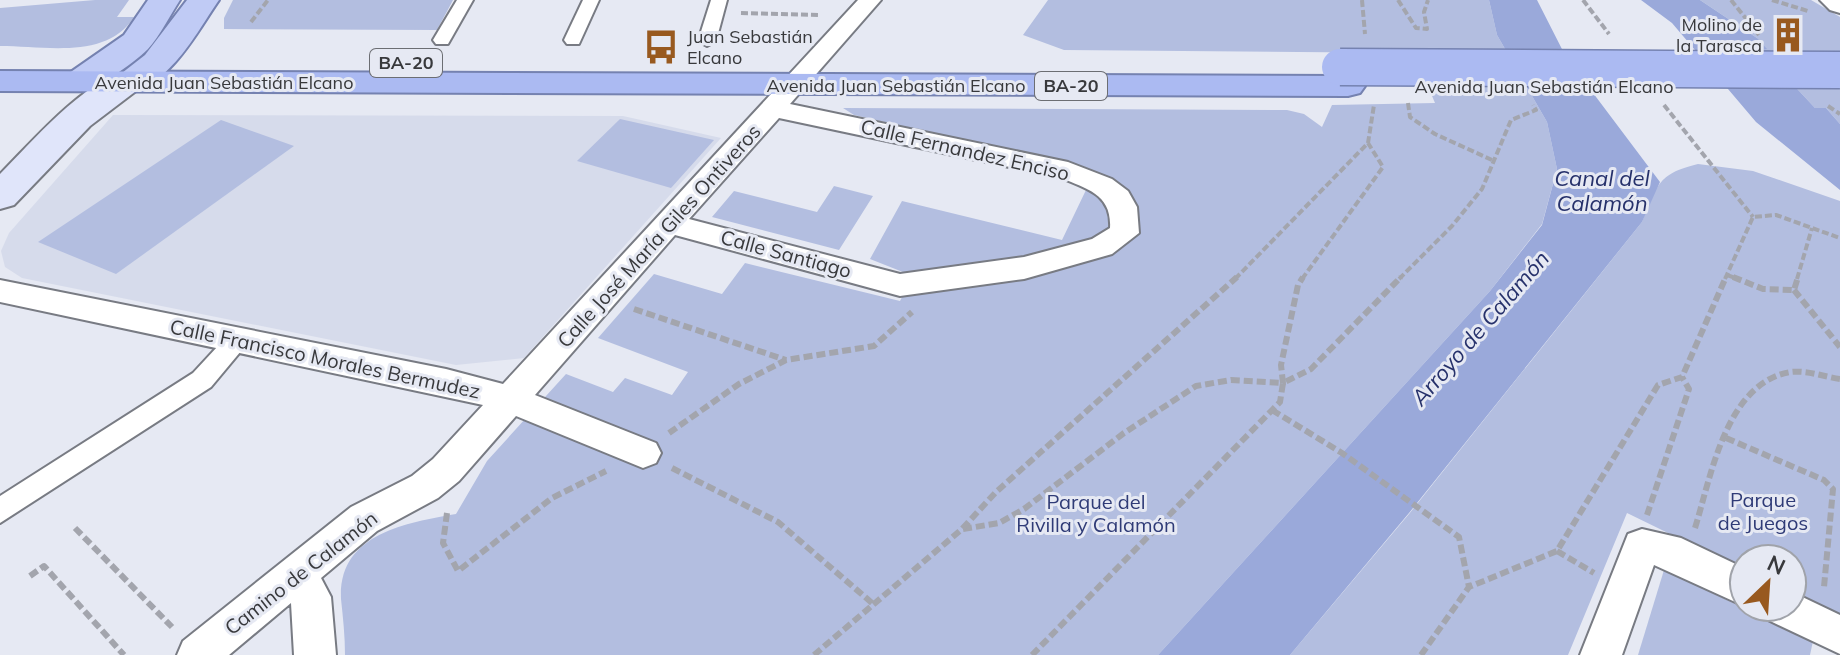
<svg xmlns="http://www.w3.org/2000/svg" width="1840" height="655" font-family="Mulish,sans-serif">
	<rect width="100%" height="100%" fill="#e6e9f3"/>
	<path fill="#d6dbeb" d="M113 115 623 116 721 138 524 358 456 365 22 278 5 267 1 251 9 233Z"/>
	<g fill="#b3bee0">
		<path d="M95 0H129L117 17H134C107 60 45 46 0 46V8Z"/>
		<path d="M233 0H453L437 30 224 29V18Z"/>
		<path d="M1048 0H1489L1497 35 1547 122 1557 169 1542 224 1490 291 1158 655H345C345 636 343 618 341 599 338 534 405 523 456 514L487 461 566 374 613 392 625 378 672 395 688 372 598 338 654 274 722 294 745 263 900 301 913 276 870 259 902 201 1062 240 1086 190 1084 183 1029 155 854 115 843 108 1287 110 1304 114 1322 127 1332 105 1435 103 1414 53 1064 50 1023 35Z"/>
		<path d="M1700 0H1811L1840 17V124L1826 108H1815L1760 49 1757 38Z"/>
		<path d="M620 119 714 140 671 188 577 161Z"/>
		<path d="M221 120 294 146 116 274 38 242Z"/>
		<path d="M1698 164 1753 171 1840 201V617L1792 593V559H1744V570L1627 513 1568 655H1290L1409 514 1642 222C1658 186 1656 174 1698 164Z"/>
		<path d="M834 186 873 196 839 250 712 217 734 191 817 212Z"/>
		<path d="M1664 570 1813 641 1810 655H1638Z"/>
	</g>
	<g fill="#9aa9da">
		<path d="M1489 0H1537L1566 57 1660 182 1642 222 1409 513 1290 655H1158L1490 291 1542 225 1557 169 1547 122 1497 35Z"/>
		<path d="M1641 0H1700L1757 38 1767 49 1761 50 1815 108H1826L1840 124V190L1756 122 1672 23Z"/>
	</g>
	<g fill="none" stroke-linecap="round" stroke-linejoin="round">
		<g stroke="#787b83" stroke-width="4">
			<g id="pedestrian">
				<path d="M457 0H473L448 44H436L433 40Z"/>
				<path d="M583 0H599L579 44H567L564 40Z"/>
				<path d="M711 0H727L716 41 707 46 698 41Z"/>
				<path d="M239 330 248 333 251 339 211 387 0 523V496L193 373 230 333Z"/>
			</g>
		</g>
		<g stroke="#787b83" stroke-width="4">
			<g id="minor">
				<path d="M858 0H881L790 104 1068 162 1112 179 1128 191 1137 207 1139 233 1112 254 1024 279 900 296 675 235 535 395 656 443 661 453 656 463 643 468 516 416 459 481 438 498 377 531 321 578 331 597 336 655H294L291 603 229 655H177L183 641 351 507 412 476 433 459 483 405 0 302V280L446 369 503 384ZM779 118 1061 178C1088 189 1112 195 1110 228L1092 239 1024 257 900 274 689 219Z"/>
				<path d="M1642 529 1681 538 1744 568V606L1654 565 1622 655H1580L1628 534Z"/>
				<path d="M1792 592 1840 615V654L1768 620 1762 607H1792Z"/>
			</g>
		</g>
		<g stroke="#787b83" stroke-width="4">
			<path id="tertiary" d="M1820 0H1840V13L1830 10Z"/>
		</g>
		<g stroke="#787b83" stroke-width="4">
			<path id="secondary" d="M128 71 140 74 145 81 140 88 90 126 14 205 0 209V174C33 141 82 82 128 71Z"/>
		</g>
		<g stroke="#7582b0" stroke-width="4">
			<g id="primary">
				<path d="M148 0H180C170 15 160 36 148 49 131 66 88 96 65 90L60 83 65 76 124 35Z"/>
				<path d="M187 0H219C197 31 164 99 118 87L113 80 145 55Z"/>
			</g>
		</g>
		<g stroke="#7582b0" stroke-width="4">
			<path id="trunk" d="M0 71 1348 76 1360 79 1365 86 1360 93 1348 96 0 91Z"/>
		</g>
		<g stroke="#a3a5ad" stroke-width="4" stroke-dasharray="7 3" stroke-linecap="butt">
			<path d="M1362 0 1365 34"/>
			<path d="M1398 0 1416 28 1427 29 1424 12 1428 0"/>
			<path d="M1583 0 1609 34"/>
			<path d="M1731 0 1759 35"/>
			<path d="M1772 0 1808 11"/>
			<path d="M741 13 819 15"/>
			<path d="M251 22 268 0"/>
			<path d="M1408 103 1410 117 1435 134 1492 160"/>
			<path d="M1664 105 1753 217"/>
			<path d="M1828 106 1840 114"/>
			<path d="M1727 275 1738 279"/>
			<path d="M1235 279 1368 143 1374 105"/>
			<path d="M1302 279 1383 167 1368 143"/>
			<path d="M1399 279 1452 226 1482 189 1511 120 1536 110 1533 105"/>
			<path d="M1725 279 1753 217 1776 215 1840 238"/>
			<path d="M1797 279 1812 228"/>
		</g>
		<g stroke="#a3a5ad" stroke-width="6" stroke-dasharray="9 4" stroke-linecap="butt">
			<path d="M1733 277 1763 289 1794 290 1798 277"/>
			<path d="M1794 290 1840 347"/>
			<path d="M634 309 786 360"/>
			<path d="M1272 410 1342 453 1459 537 1469 587"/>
			<path d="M669 433 739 384 786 360 874 346 912 312"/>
			<path d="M1726 438 1824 480 1833 489 1824 587"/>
			<path d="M672 468 778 522 872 603"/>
			<path d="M447 513 443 543 458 571 552 498 606 471"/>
			<path d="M1647 515 1689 389 1682 377"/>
			<path d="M75 528 172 627"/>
			<path d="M1695 528C1711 477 1726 382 1791 372 1807 370 1825 377 1840 379"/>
			<path d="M963 529 999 523 1024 509 1124 433 1196 386 1231 380 1283 383 1281 365 1298 285 1303 277"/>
			<path d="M1557 551 1594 573"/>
			<path d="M30 576 44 566 124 655"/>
			<path d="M814 655 962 529 996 492 1237 277"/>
			<path d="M1032 655 1280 402 1283 383 1311 369 1401 277"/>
			<path d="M1421 655 1469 587 1557 551 1658 385 1682 377 1726 277"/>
		</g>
		<use href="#pedestrian" fill="#fff" fill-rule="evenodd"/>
		<use href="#minor" fill="#fff" fill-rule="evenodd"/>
		<use href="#tertiary" fill="#fff" fill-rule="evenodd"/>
		<use href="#secondary" fill="#e0e5fa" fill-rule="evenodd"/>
		<use href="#primary" fill="#c0cbf5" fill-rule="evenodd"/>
		<use href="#trunk" fill="#abbaf2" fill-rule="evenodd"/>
		<g stroke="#7582b0" stroke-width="39" stroke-linecap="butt">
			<path id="trunk-bridge" d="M1340 67 1840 70"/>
		</g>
		<use href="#trunk-bridge" stroke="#abbaf2" stroke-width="36"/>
	</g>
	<defs>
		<g id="building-bare" transform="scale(2.76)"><path d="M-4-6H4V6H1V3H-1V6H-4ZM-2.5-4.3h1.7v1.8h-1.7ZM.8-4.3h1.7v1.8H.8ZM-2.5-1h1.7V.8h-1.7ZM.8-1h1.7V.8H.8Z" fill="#98591f" stroke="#e6e9f3" stroke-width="2.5" paint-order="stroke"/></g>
		<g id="bus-bare" transform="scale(2.76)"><path d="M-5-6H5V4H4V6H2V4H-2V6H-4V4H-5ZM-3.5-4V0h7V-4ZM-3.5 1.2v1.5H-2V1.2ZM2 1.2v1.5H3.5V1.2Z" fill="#98591f" stroke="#e6e9f3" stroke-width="2.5" paint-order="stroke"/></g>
	</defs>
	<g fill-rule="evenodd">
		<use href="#building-bare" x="1788" y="35"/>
		<use href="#bus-bare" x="661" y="47"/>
	</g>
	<g text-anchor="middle" stroke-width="6" stroke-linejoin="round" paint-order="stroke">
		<g font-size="18" fill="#38393c" stroke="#e6e9f3" text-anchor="end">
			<text x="1762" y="31">Molino de<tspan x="1762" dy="21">la Tarasca</tspan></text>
			<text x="687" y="43" text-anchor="start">Juan Sebastián<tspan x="687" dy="21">Elcano</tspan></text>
		</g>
		<g fill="#e6e9f3" stroke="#6c6e73" stroke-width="2">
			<rect x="370" y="49" width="72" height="28" rx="6"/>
			<rect x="1035" y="72" width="72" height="28" rx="6"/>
		</g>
		<g font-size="18" font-weight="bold" fill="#38393c">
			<text x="406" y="69">BA-20</text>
			<text x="1071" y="92">BA-20</text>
		</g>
		<g font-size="18" fill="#38393c" stroke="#e6e9f3">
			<text x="224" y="89">Avenida Juan Sebastián Elcano</text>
			<text x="896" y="92">Avenida Juan Sebastián Elcano</text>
			<text x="1544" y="93">Avenida Juan Sebastián Elcano</text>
		</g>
		<g font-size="20" fill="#38393c" stroke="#e6e9f3">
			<text transform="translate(965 150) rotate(13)" y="7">Calle Fernandez Enciso</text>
			<text transform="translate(659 236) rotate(-48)" y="7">Calle José María Giles Ontiveros</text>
			<text transform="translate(786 254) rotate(15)" y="7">Calle Santiago</text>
			<text transform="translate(325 359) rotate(12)" y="7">Calle Francisco Morales Bermudez</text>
			<text transform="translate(301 573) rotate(-38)" y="7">Camino de Calamón</text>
		</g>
		<g font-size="20" fill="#2f3b77" stroke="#e6e9f3">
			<text x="1763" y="507">Parque<tspan x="1763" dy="23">de Juegos</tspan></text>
			<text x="1096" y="509">Parque del<tspan x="1096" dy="23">Rivilla y Calamón</tspan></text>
		</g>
		<g font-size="22" font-style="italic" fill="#26316b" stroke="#e6e9f3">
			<text x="1602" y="186">Canal del<tspan x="1602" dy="25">Calamón</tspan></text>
			<text transform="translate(1480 328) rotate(-49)" y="8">Arroyo de Calamón</text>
		</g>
	</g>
	<g transform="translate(1768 583) rotate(25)"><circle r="38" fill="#e6e9f3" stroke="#a0a3aa" stroke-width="2"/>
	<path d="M0-6L14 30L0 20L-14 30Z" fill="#98591f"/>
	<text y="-12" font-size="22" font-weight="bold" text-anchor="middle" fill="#38393c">N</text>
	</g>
</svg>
